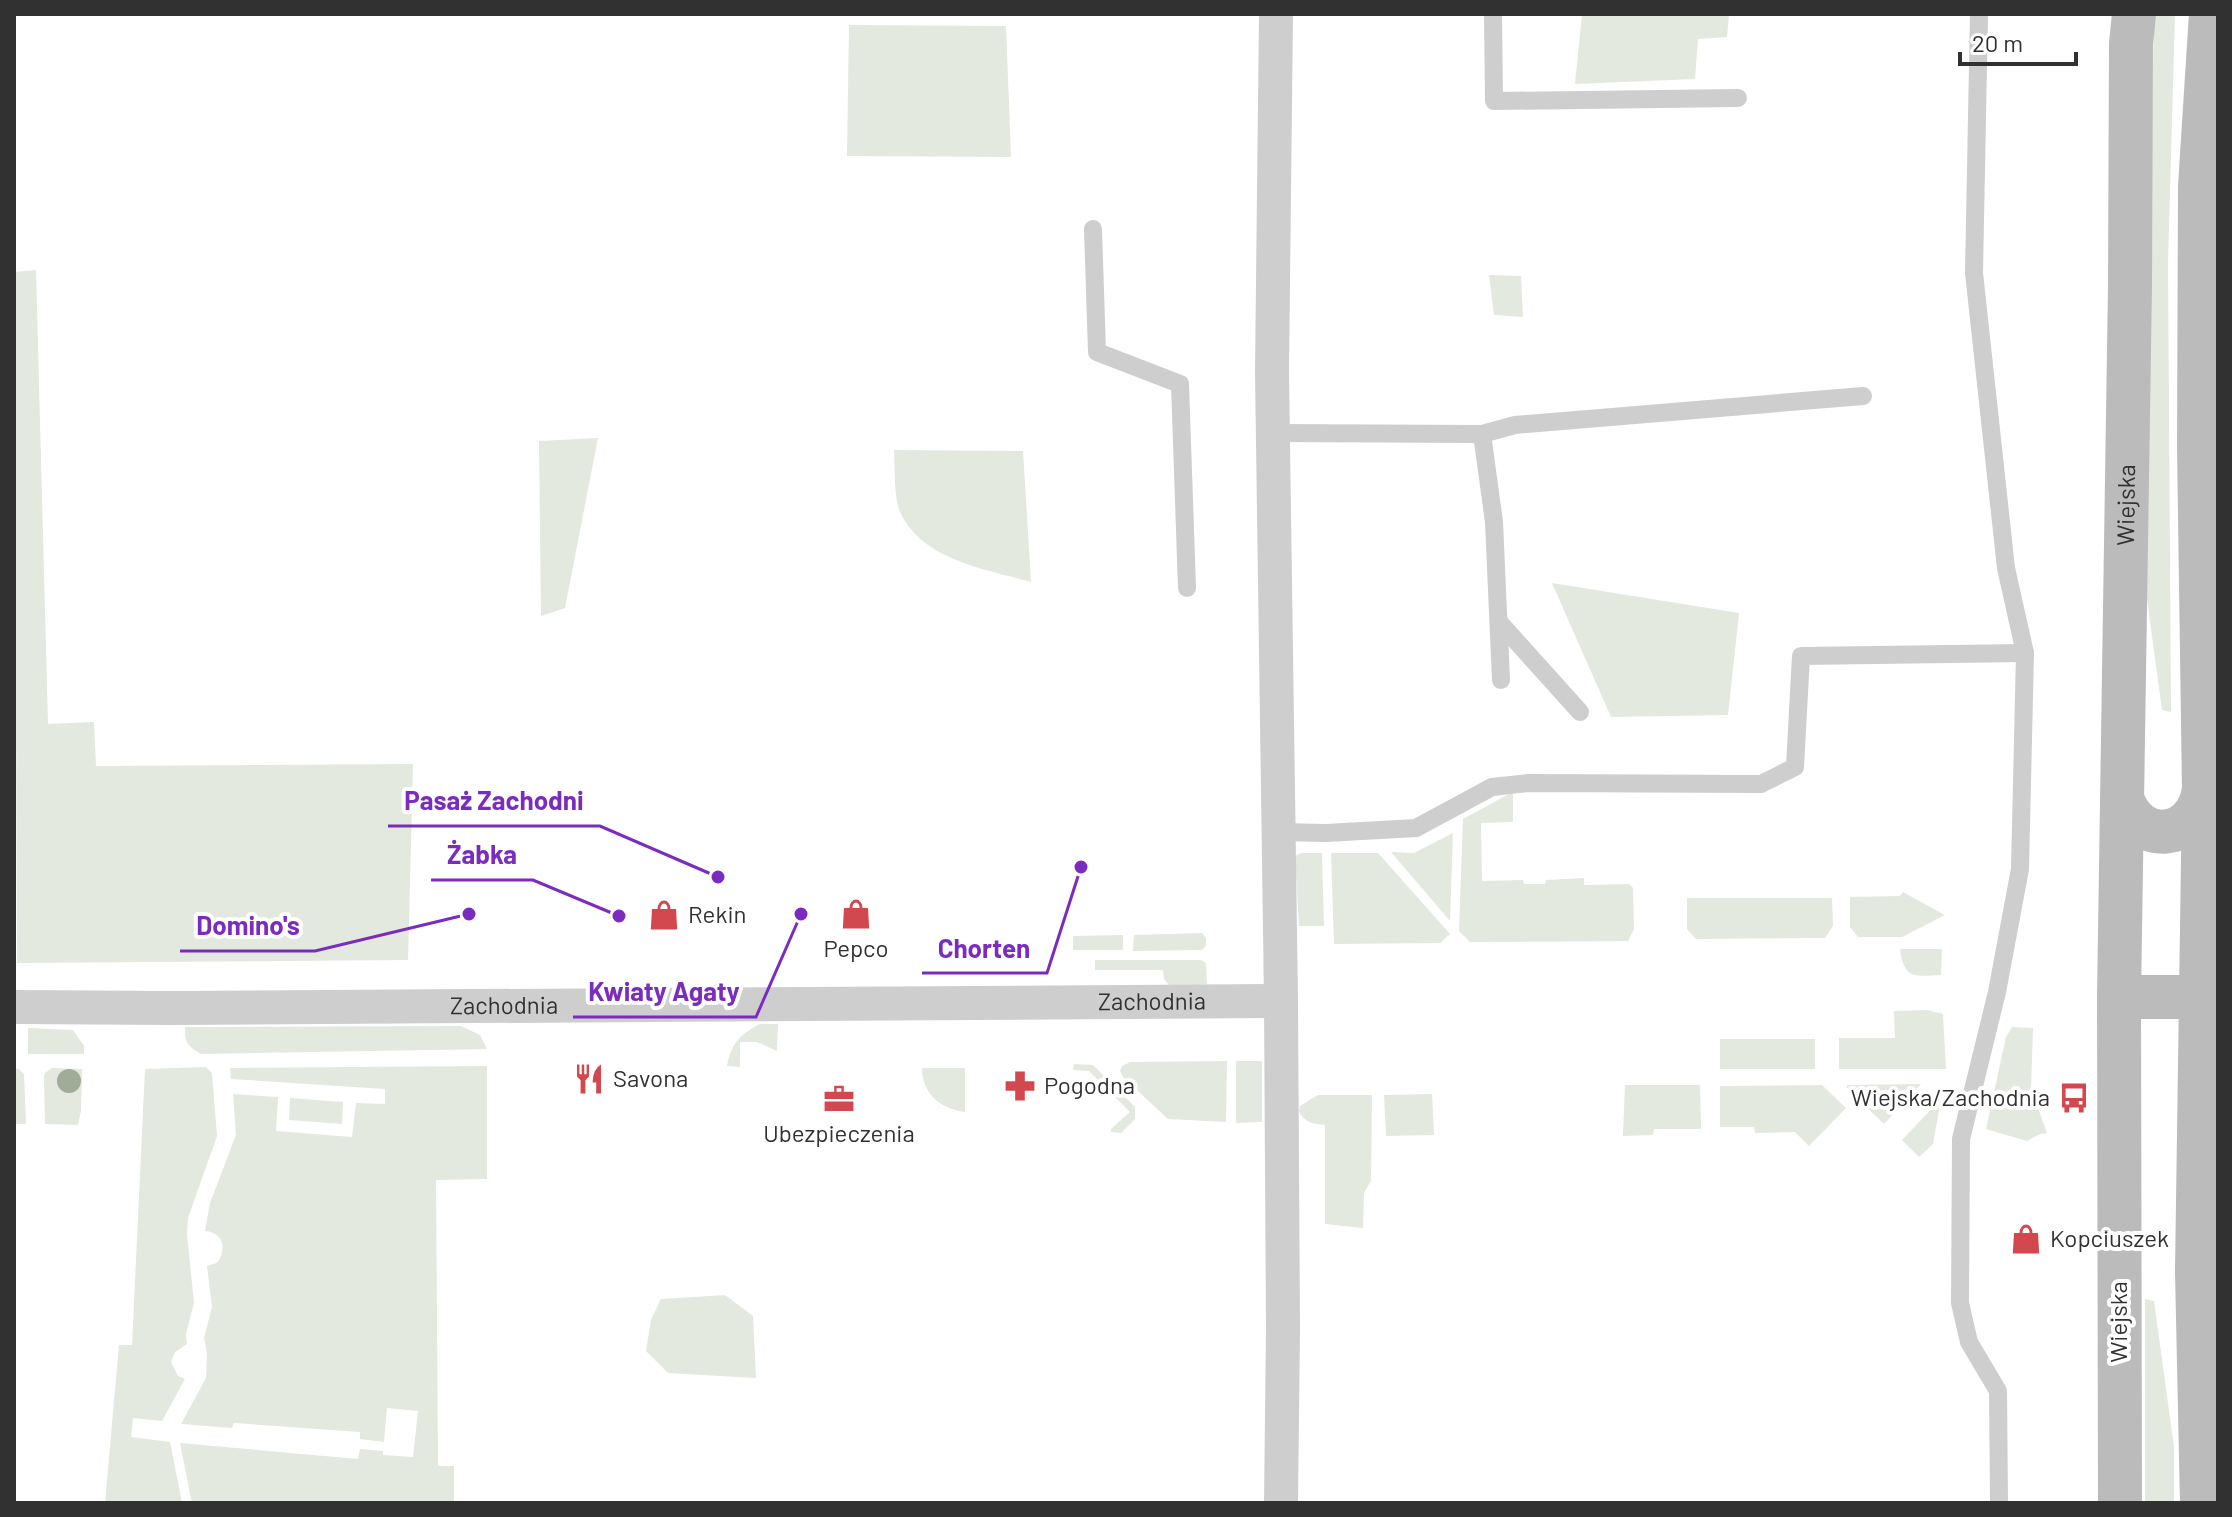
<svg xmlns="http://www.w3.org/2000/svg" width="2232" height="1517" font-family="Barlow,sans-serif">
	<rect width="100%" height="100%" fill="#fff"/>
	<g fill="#e3e9de">
		<path d="M1582 14H1729L1727 37 1698 39 1695 79 1575 84Z"/>
		<path d="M2154 14H2175L2168 263 2171 712 2162 710 2144 577Z"/>
		<path d="M849 25 1006 26 1011 157 847 156Z"/>
		<path d="M36 270 48 724 94 722 96 766 413 764 408 960 17 963 14 272Z"/>
		<path d="M1489 275 1521 276 1523 317 1494 315Z"/>
		<path d="M598 438 565 608 541 616 539 441Z"/>
		<path d="M894 450 1023 451 1031 582C985 569 922 560 900 512 894 499 895 466 894 450Z"/>
		<path d="M1552 583 1739 613 1728 715 1611 717Z"/>
		<path d="M1509 794H1513V822L1481 823 1482 881 1523 880 1524 884H1545L1546 880 1584 878V885L1629 884 1633 888 1634 929 1628 941 1470 942 1459 931 1463 819Z"/>
		<path d="M1453 833 1450 921 1391 852 1414 853Z"/>
		<path d="M1301 853H1322L1324 926H1299L1295 856Z"/>
		<path d="M1331 853H1378L1450 934 1440 943 1334 944Z"/>
		<path d="M1903 892 1945 915 1902 937H1858L1850 927V897L1900 896Z"/>
		<path d="M1687 898H1832L1833 926 1825 938 1696 939 1687 929Z"/>
		<path d="M1202 933 1206 938V946L1202 950 1133 951 1134 935Z"/>
		<path d="M1123 935V950H1073V936Z"/>
		<path d="M1900 949H1942L1941 975C1915 976 1904 980 1900 949Z"/>
		<path d="M1095 960H1201L1206 963 1207 985H1169L1164 979 1163 970H1095Z"/>
		<path d="M1927 1010 1943 1014 1946 1069H1839V1038H1895L1894 1011Z"/>
		<path d="M760 1024H778L777 1051 757 1042H740V1067L727 1066C731 1044 740 1034 760 1024Z"/>
		<path d="M461 1026 480 1035 487 1049 201 1054C188 1047 184 1042 185 1027Z"/>
		<path d="M2012 1027 2033 1028 2031 1089 2047 1133 2040 1134 2027 1141 1986 1129 2006 1037Z"/>
		<path d="M28 1028 73 1030 84 1046V1054H28Z"/>
		<rect x="1720" y="1039" width="95" height="30"/>
		<path d="M1227 1061 1226 1122 1168 1119 1123 1077 1120 1071 1122 1066 1130 1062Z"/>
		<path d="M1236 1061H1262V1122L1236 1123Z"/>
		<path d="M1074 1064 1093 1065 1135 1107V1119L1121 1133 1111 1132V1129L1130 1112 1089 1071 1073 1070Z"/>
		<path d="M487 1066V1179L436 1180 438 1466H454V1503H192L180 1443 358 1459 360 1449 383 1451V1455L413 1457 418 1411 387 1408 384 1442 360 1439V1432L234 1423 232 1428 181 1424 206 1378 207 1354 204 1338 212 1307 207 1266 217 1263C227 1250 224 1232 205 1231L210 1203 236 1135 233 1094 278 1097 276 1131 352 1137 356 1103 385 1104V1089L231 1079 230 1068Z"/>
		<path d="M206 1067 212 1073 217 1136 188 1218 187 1234 194 1303 186 1334 187 1344 175 1352 171 1362 178 1376 185 1379 162 1421 133 1418 131 1437 170 1442 182 1503H105L119 1345H132L145 1069Z"/>
		<path d="M52 1068 82 1069 81 1111 78 1125 45 1124 44 1077 45 1073Z"/>
		<path d="M922 1068H965V1112C941 1109 922 1094 922 1068Z"/>
		<path d="M14 1069H19L24 1074 26 1124H14Z"/>
		<path d="M1921 1084 1884 1124 1847 1088V1085Z"/>
		<path d="M1625 1085H1700L1701 1129H1654L1653 1135 1623 1136Z"/>
		<path d="M1822 1085 1846 1108 1809 1146 1795 1132 1755 1133 1754 1127H1720V1086Z"/>
		<path d="M1432 1094 1434 1135 1386 1136 1384 1095Z"/>
		<path d="M1318 1095H1372L1371 1181 1364 1193 1363 1228 1325 1224V1125C1313 1124 1306 1123 1299 1112L1300 1106Z"/>
		<path d="M290 1098 343 1102 342 1124 289 1120Z"/>
		<path d="M1941 1099 1933 1144 1919 1157 1902 1140Z"/>
		<path d="M725 1295 753 1316 756 1378 668 1373 646 1351 651 1320 661 1299Z"/>
		<path d="M2145 1299 2154 1301 2174 1447V1503H2145Z"/>
	</g>
	<g fill="none" stroke-linecap="round" stroke-linejoin="round">
		<g stroke="#cecece" stroke-width="18">
			<path d="M1493 14 1494 101 1738 98"/>
			<path d="M1979 14 1974 273 2006 568 2025 653 2020 869 1997 992 1961 1139 1960 1303 1969 1342 1998 1391 1999 1503"/>
			<path d="M1093 229 1097 352 1180 384 1187 588"/>
			<path d="M1273 433 1482 434 1515 425 1863 396"/>
			<path d="M1482 434 1494 522 1501 680"/>
			<path d="M1500 623 1580 712"/>
			<path d="M1278 832 1326 833 1416 828 1492 787 1528 783 1761 784 1795 767 1801 656 2025 653"/>
		</g>
		<g stroke="#cecece" stroke-width="34">
			<path d="M1276 14 1272 372 1281 1001 1283 1329 1281 1503"/>
			<path id="s1" d="M14 1007 172 1008 1281 1001"/>
		</g>
		<g stroke="#bbb" stroke-width="44">
			<path d="M2122 798C2138 847 2196 841 2204 790"/>
			<path d="M2119 997H2199"/>
			<path id="s2" d="M2120 1503 2119 997 2130 285 2131 44 2134 14"/>
			<path d="M2202 1503 2197 1271 2204 790 2199 447 2200 186 2211 14"/>
		</g>
	</g>
	<circle fill="#a0ac97" cx="69" cy="1081" r="12"/>
	<defs>
		<g id="shop-bare" transform="scale(2.4)"><path d="M-5-2.5h2.3a2.7 3.5 0 0 1 5.4 0H5L5.5 6h-11ZM-1.5-2.5h3a1.5 2.3 0 0 0-3 0Z" fill="#d3484e" stroke="#fff" stroke-width="2.5" paint-order="stroke"/></g>
		<g id="restaurant-bare" transform="scale(2.4)"><path d="M-5-6h1v4h1v-4h1v4h1v-4h1v5L-1.5 .5V6h-2V.5L-5-1ZM5-6V6H3V1.5H1.5Q1.5-4 5-6Z" fill="#d3484e" stroke="#fff" stroke-width="2.5" paint-order="stroke"/></g>
		<g id="pharmacy-bare" transform="scale(2.4)"><path d="M-2-6h4v4h4v4h-4v4h-4v-4h-4v-4h4Z" fill="#d3484e" stroke="#fff" stroke-width="2.5" paint-order="stroke"/></g>
		<g id="bus-bare" transform="scale(2.4)"><path d="M-5-6H5V4H4V6H2V4H-2V6H-4V4H-5ZM-3.5-4V0h7V-4ZM-3.5 1.2v1.5H-2V1.2ZM2 1.2v1.5H3.5V1.2Z" fill="#d3484e" stroke="#fff" stroke-width="2.5" paint-order="stroke"/></g>
		<g id="office-bare" transform="scale(2.4)"><path d="M-6-3h4V-5.5h4V-3h4V5H-6ZM-1-4.5V-3h2v-1.5ZM-6 0V1H6V0Z" fill="#d3484e" stroke="#fff" stroke-width="2.5" paint-order="stroke"/></g>
	</defs>
	<g fill-rule="evenodd">
		<use href="#shop-bare" x="856" y="914"/>
		<use href="#shop-bare" x="664" y="915"/>
		<use href="#restaurant-bare" x="589" y="1079"/>
		<use href="#pharmacy-bare" x="1020" y="1086"/>
		<use href="#bus-bare" x="2074" y="1098"/>
		<use href="#office-bare" x="839" y="1099"/>
		<use href="#shop-bare" x="2026" y="1239"/>
	</g>
	<g text-anchor="middle" stroke-width="8" stroke-linejoin="round" paint-order="stroke">
		<g font-size="24" fill="#313131" stroke="#fff">
			<text dy="8" stroke="none"><textPath href="#s2" startOffset="998">Wiejska</textPath></text>
			<text dy="8" stroke="none"><textPath href="#s1" startOffset="1138">Zachodnia</textPath></text>
			<text dy="8" stroke="none"><textPath href="#s1" startOffset="490">Zachodnia</textPath></text>
			<text transform="translate(2119 1322) rotate(-90)" y="8">Wiejska</text>
		</g>
		<g font-size="24" fill="#313131" stroke="#fff" text-anchor="start">
			<text x="688" y="923">Rekin</text>
			<text x="856" y="957" text-anchor="middle">Pepco</text>
			<text x="613" y="1087">Savona</text>
			<text x="1044" y="1094">Pogodna</text>
			<text x="2050" y="1106" text-anchor="end">Wiejska/Zachodnia</text>
			<text x="839" y="1142" text-anchor="middle">Ubezpieczenia</text>
			<text x="2050" y="1247">Kopciuszek</text>
		</g>
	</g>
	<path fill="none" stroke="#7b2cbf" stroke-width="3" d="M718 877L600 826H388M619 916L533 880H431M469 914L315 951H180M1081 867L1047 973H922M801 914L756 1017H573"/>
	<g fill="#7b2cbf" stroke="#fff" stroke-width="3">
		<circle cx="718" cy="877" r="8"/>
		<circle cx="619" cy="916" r="8"/>
		<circle cx="469" cy="914" r="8"/>
		<circle cx="1081" cy="867" r="8"/>
		<circle cx="801" cy="914" r="8"/>
	</g>
	<g font-size="26" text-anchor="middle" font-weight="bold" fill="#7b2cbf" stroke="#fff" stroke-width="8" stroke-linejoin="round" paint-order="stroke">
		<text x="494" y="810">Pasaż Zachodni</text>
		<text x="482" y="864">Żabka</text>
		<text x="248" y="935">Domino's</text>
		<text x="984" y="958">Chorten</text>
		<text x="664" y="1001">Kwiaty Agaty</text>
	</g>
	<rect width="2232" height="1517" fill="none" stroke="#313131" stroke-width="32"/>
	<path d="M1960 52v12h116v-12" fill="none" stroke="#313131" stroke-width="4"/>
	<text x="1972" y="52" font-size="24" fill="#313131" stroke="#ffffff" stroke-width="6" paint-order="stroke">20 m</text>
</svg>
